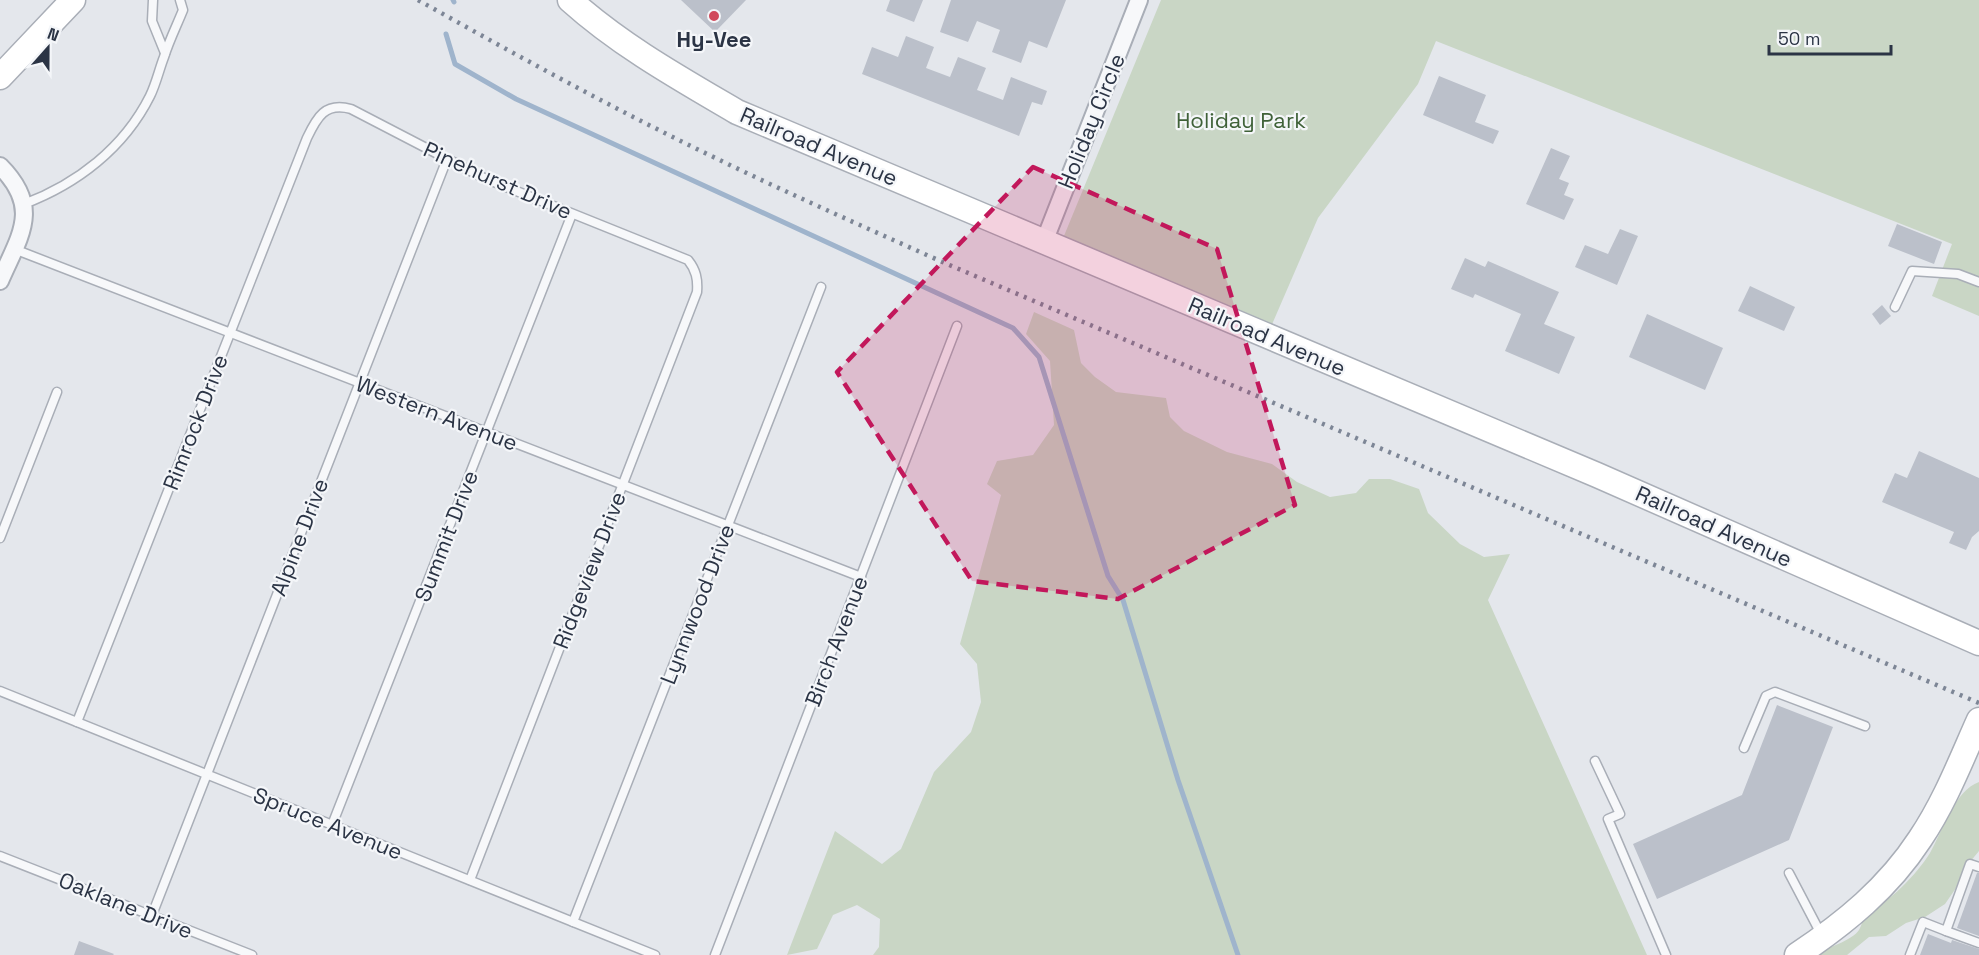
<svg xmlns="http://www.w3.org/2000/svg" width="1979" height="955" font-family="'Space Grotesk',sans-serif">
	<rect width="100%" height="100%" fill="#e4e7ec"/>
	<g fill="#c9d6c5">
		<path d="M1161 0H1979V316L1932 296 1952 244 1436 41 1418 84 1318 218 1267 336 1059 248Z"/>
		<path d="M1034 312 1074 330 1081 363 1095 377 1116 392 1166 398 1170 417 1184 431 1227 452 1272 464 1297 482 1330 497 1356 493 1369 479H1390L1419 489 1428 513 1460 544 1484 557 1510 554 1488 600 1647 955H873L879 947 880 919 857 905 833 915 817 949 787 955 835 831 882 864 901 849 934 772 971 732 981 702 977 664 960 644 1001 495 987 484 997 461 1033 455 1054 425 1050 361 1026 334Z"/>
		<path d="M1979 782V851L1965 868 1956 888 1945 904 1925 917 1906 923 1886 936 1869 937 1847 955H1813C1825 949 1853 940 1859 930 1862 925 1863 918 1866 913 1888 904 1917 874 1930 853 1942 832 1955 790 1979 782Z"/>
	</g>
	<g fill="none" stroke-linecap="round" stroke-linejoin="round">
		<g stroke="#9fb4cc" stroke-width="5">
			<path d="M453 0 454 2"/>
			<path d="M446 34 455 64 516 99 1013 328 1039 357 1108 576 1123 600 1178 780 1238 955"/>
		</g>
	</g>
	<g fill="#bbc0ca">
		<path d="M681 0H746L715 32Z"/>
		<path d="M890 0H923L914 22 886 11Z"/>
		<path d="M951 0H1066L1047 48 1029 41 1021 63 992 52 1000 30 977 21 968 42 940 32Z"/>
		<path d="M906 36 934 47 926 68 950 77 958 57 986 68 977 90 1003 100 1011 77 1047 91 1042 105 1032 102 1019 136 862 74 872 47 898 57Z"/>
		<path d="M1439 76 1486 95 1475 122 1499 131 1493 144 1423 115Z"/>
		<path d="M1551 148 1570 156 1559 179 1569 183 1564 195 1574 199 1564 220 1526 204Z"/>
		<path d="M1897 224 1942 242 1934 264 1888 246Z"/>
		<path d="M1620 229 1638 236 1617 285 1575 267 1585 245 1608 254Z"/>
		<path d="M1465 258 1485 267 1488 261 1559 292 1544 324 1575 337 1559 374 1505 351 1521 314 1475 294 1473 298 1451 289Z"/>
		<path d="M1750 286 1795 307 1784 331 1738 311Z"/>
		<path d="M1882 305 1891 316 1880 325 1872 314Z"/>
		<path d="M1647 314 1723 348 1705 390 1629 357Z"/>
		<path d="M1919 451 1979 478V531L1972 537 1966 550 1949 543 1954 532 1882 502 1895 473 1907 478Z"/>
		<path d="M1777 705 1833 727 1789 840 1657 899 1633 844 1742 795Z"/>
		<path d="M1977 873H1979V936L1957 928Z"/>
		<path d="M1928 934 1951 943 1952 940 1979 949V955H1920Z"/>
		<path d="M79 941 114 954 113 955H74Z"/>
	</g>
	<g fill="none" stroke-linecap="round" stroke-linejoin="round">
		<g stroke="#a9aeb7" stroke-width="11">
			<g id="lane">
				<path d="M153 0 152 21 165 53"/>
				<path d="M24 204C77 184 124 148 150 96 156 84 159 70 164 57 169 41 177 25 183 10L180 0"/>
				<path d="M14 249 861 577"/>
				<path d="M1895 307 1912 271 1958 274 1979 282"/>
				<path d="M0 538 57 392"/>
				<path d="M0 691 655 955"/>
				<path d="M77 722 307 138C317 117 325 102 351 109L484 178 688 260C696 270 698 279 697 292L470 880"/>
				<path d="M1744 748 1766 696 1775 692 1865 726"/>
				<path d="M1595 761 1620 814 1608 819 1666 955"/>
				<path d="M332 825 572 214"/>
				<path d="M0 856 252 955"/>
				<path d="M1789 873 1821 934"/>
				<path d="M152 915 447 159"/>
				<path d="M573 922 821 287"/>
				<path d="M1946 931 1979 943"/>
				<path d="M715 955 957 326"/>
				<path d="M1910 955 1923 922 1946 931 1970 864 1979 867"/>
			</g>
		</g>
		<g stroke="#a9aeb7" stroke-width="20">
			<g id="street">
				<path d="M0 166C42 208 20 235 0 281"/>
				<path d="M1044 242 1139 0"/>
			</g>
		</g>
		<g stroke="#a9aeb7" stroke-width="27">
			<g id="secondary">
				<path d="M570 0C620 45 679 78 737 112L1597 475 1979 643"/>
				<path d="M0 77 73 0"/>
				<path d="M1797 955C1845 923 1888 888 1920 839 1945 802 1961 760 1979 720"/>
			</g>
		</g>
		<use href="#lane" stroke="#f7f8fa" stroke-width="8"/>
		<use href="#street" stroke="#f7f8fa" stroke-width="16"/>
		<use href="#secondary" stroke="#fff" stroke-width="24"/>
		<path stroke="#7d8696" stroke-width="4.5" stroke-dasharray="3 6" stroke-linecap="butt" d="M418 0C509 51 601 102 695 148 778 189 862 226 947 264L1979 703"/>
	</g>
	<path fill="#c2185b" fill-opacity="0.2" stroke="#c2185b" stroke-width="4.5" stroke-dasharray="12 8" stroke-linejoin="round" d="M1033 167 1217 249 1295 505 1118 599 972 581 837 372Z"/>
	<circle fill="#d1495b" stroke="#f4f6f9" stroke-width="2" cx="714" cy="16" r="6"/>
	<g text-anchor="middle" stroke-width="4.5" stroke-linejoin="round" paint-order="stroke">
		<g font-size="22" font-weight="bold" fill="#2b3445" stroke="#f4f6f9">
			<text x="714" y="47">Hy-Vee</text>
		</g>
		<g font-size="22" fill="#3f6138" stroke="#f4f6f9">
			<text x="1241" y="128">Holiday Park</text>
		</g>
		<g font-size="22" fill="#2b3445" stroke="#f4f6f9">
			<text transform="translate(1091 121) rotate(-68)" y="8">Holiday Circle</text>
			<text transform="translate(819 146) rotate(23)" y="8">Railroad Avenue</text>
			<text transform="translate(498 180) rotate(24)" y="8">Pinehurst Drive</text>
			<text transform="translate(1267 336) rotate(23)" y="8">Railroad Avenue</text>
			<text transform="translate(437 413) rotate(21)" y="8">Western Avenue</text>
			<text transform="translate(195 422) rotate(-69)" y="8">Rimrock Drive</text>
			<text transform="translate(1714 526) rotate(24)" y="8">Railroad Avenue</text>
			<text transform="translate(446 536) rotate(-69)" y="8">Summit Drive</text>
			<text transform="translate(299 537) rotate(-69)" y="8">Alpine Drive</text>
			<text transform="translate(589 570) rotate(-69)" y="8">Ridgeview Drive</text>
			<text transform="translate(697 604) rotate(-69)" y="8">Lynnwood Drive</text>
			<text transform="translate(836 641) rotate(-69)" y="8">Birch Avenue</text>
			<text transform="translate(328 823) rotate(22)" y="8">Spruce Avenue</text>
			<text transform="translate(126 905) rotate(22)" y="8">Oaklane Drive</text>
		</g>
	</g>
	<g transform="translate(48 48) rotate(21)" stroke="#f4f6f9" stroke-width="4.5" paint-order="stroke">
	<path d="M0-4.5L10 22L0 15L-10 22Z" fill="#2b3445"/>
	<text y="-9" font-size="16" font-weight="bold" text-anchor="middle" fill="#2b3445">N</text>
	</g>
	<path d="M1769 45v9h122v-9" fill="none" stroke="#2b3445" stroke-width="3"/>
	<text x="1778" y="45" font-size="18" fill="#2b3445" stroke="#f4f6f9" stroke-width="4.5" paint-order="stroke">50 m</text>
</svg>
